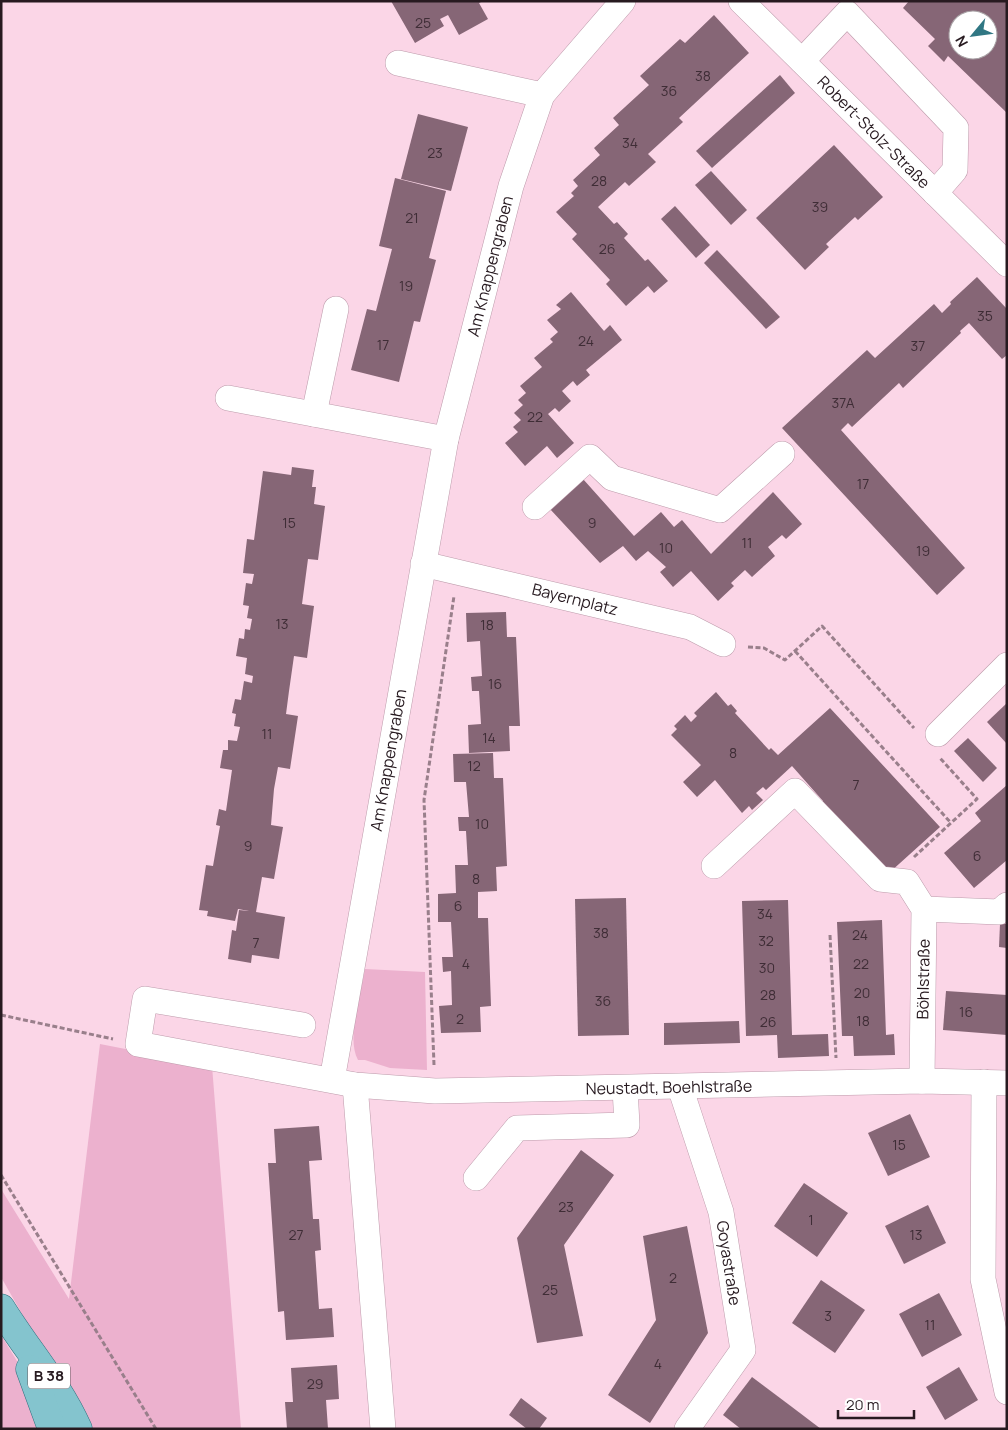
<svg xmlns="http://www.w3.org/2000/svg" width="1008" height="1430" font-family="Manrope,sans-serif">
	<rect width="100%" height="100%" fill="#fbd6e7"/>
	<g fill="#ecb1ce">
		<path d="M365 969 425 972 427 1070 390 1068 365 1060H358C346 1038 361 994 365 969Z"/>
		<path d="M100 1044 212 1066 241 1429H84L72 1402 1 1277V1189L69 1299Z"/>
		<path d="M1 1335 17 1361 46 1429H1Z"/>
	</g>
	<g fill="#866676" fill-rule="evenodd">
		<path d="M391 1H483L479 3 488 19 459 35 448 15 440 19 444 26 415 43Z"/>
		<path d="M909 1H1007V113L948 56 944 62 928 46 935 39 903 8ZM958 20H988V50H958Z"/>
		<path d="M714 15 749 53 679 118 683 122 648 154 656 162 629 186 625 182 598 207 614 224 617 222 628 234 624 238 645 261 648 259 668 281 654 293 648 286 626 306 606 284 610 280 572 239 577 234 556 212 574 196 571 193 578 186 573 180 600 155 594 148 619 125 613 118 649 85 640 76 680 39 685 43Z"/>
		<path d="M780 75 795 93 712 168 696 151Z"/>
		<path d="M418 114 468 127 451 191 401 179Z"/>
		<path d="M834 145 883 197 858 220 855 217 826 244 829 247 805 270 756 218Z"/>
		<path d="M711 171 747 210 731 225 695 185Z"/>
		<path d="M395 178 446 191 429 258 436 260 420 322 414 321 399 382 351 370 367 309 376 311 392 249 379 246Z"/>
		<path d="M675 206 710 245 696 258 661 219Z"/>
		<path d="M717 250 780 317 766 329 704 263Z"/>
		<path d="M977 277 1007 309V355L1002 359 969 323 960 331 961 333 903 388 899 383 852 427 848 423 841 430 965 568 937 595 782 428 867 350 875 358 934 304 942 313 951 304 950 302Z"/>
		<path d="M571 292 604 331 610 325 622 340 586 370 590 375 577 386 573 381 562 391 571 401 559 412 555 408 548 414 574 443 557 458 547 446 525 466 505 443 518 432 513 427 521 420 514 413 523 405 518 400 526 393 520 386 542 367 534 358 553 342 550 339 558 332 547 320 561 309 556 305Z"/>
		<path d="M292 467 314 470 312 487H316L314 504 325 506 318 560 308 559 302 604 314 606 307 658 294 656 289 691 286 714 298 716 290 769 278 767 274 789 271 825 283 827 274 879 262 877 256 912 285 917 279 959 252 955 251 963 228 959 232 930 236 931 239 910 249 911 238 909 235 921 207 916 208 911 199 910 206 865 213 866 220 826 216 825 219 809 226 811 232 770 220 768 223 750H228V740L237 741 240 727 234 726 236 714 232 713 235 699 241 700 244 681 252 683 253 676 245 674 247 658 236 656 239 638 244 639 245 629 250 630 252 619 247 618 249 606 243 605 246 583 252 584 254 574 243 573 247 539 254 540 263 471 291 475Z"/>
		<path d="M583 479 634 536 661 512 674 527 682 520 711 554 773 492 802 524 786 539 782 535 768 547 775 556 752 577 745 570 731 583 734 586 718 601 691 571 673 587 660 572 666 567 648 551 636 561 623 546 600 563 550 509Z"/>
		<path d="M506 612 507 637H516L520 726H509L510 751 469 753 468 725 481 724 479 691H472L471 677 482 676 480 641 467 642 466 613Z"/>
		<path d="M716 692 728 706 731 704 737 711 735 713 769 750 771 748 778 755 830 708 940 827 889 873 820 803 823 801 792 766 766 790 763 787 756 793 763 800 752 810 749 806 742 813 715 780 697 797 683 782 701 765 671 735 677 729 674 726 685 715 691 722 697 716 694 713Z"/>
		<path d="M1007 703V744L987 722Z"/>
		<path d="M968 738 997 768 983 782 954 751Z"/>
		<path d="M493 753 494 778H503L507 866 496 867 497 891 478 892V918H488L491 1006 480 1007 481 1032 441 1033 439 1006 452 1005 451 971 443 972 442 957H453L451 922H438V894L456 893 455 865H468L466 831H459L458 817H469L466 782H454L453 754Z"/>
		<path d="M1007 785V860L974 888 944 853 981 821 975 813Z"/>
		<path d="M626 898 629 1035 578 1036 575 899Z"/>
		<path d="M788 900 792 1035 828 1034 829 1056 778 1058 777 1035 746 1036 742 901Z"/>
		<path d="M882 920 886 1035 894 1034 895 1055 854 1056 853 1036H842L837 922Z"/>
		<path d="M1000 924H1007V948L999 947Z"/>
		<path d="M946 991 1007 995V1035L943 1030Z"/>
		<path d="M739 1021 740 1043 664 1045V1023Z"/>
		<path d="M910 1114 930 1157 888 1176 868 1133Z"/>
		<path d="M319 1126 322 1160 309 1161 313 1219H319L321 1250 315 1251 319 1309 332 1308 334 1337 286 1340 284 1311 278 1312 268 1163H276L274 1129Z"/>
		<path d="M581 1150 614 1175 564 1245 583 1336 537 1343 517 1238Z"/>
		<path d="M804 1183 848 1213 817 1257 774 1226Z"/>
		<path d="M928 1205 946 1243 904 1264 885 1226Z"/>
		<path d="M687 1226 708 1333 650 1423 608 1395 656 1320 643 1236Z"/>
		<path d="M821 1280 865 1310 835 1353 792 1323Z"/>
		<path d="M939 1293 962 1335 922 1357 899 1314Z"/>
		<path d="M337 1365 339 1399 326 1400 328 1429H287L285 1402H293L291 1368Z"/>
		<path d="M959 1367 978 1400 945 1420 926 1387Z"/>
		<path d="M752 1377 792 1407 821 1429H741L723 1415Z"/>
		<path d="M521 1398 547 1418 539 1429H527L509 1415Z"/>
	</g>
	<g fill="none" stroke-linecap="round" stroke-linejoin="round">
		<g stroke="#bd9bab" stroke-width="26">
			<g id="minor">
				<path d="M741 1 1007 264"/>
				<path d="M802 61 847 13 956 128 955 170 935 193"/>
				<path d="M398 63 542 95"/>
				<path d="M228 398 446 439"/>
				<path d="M314 414 336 309"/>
				<path d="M535 507 590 457 612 478 720 510 782 454"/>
				<path d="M423 564 690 627 723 644"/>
				<path d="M938 734 1007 665"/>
				<path d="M714 866 795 791 880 879 907 882 924 909 922 1081"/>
				<path d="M924 909 999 912 1007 905"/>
				<path d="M303 1025 145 999 138 1044 355 1085 435 1091 922 1081 1007 1083"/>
				<path d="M332 1080 446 439 511 186 542 95 623 1"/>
				<path d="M984 1082 983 1279 1007 1392"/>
				<path d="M355 1085 383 1429"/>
				<path d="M680 1087 721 1212 743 1350 687 1429"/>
				<path d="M476 1178 517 1128 627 1125 625 1088"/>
			</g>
		</g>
		<g stroke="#2e6e7c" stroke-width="29">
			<g id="major">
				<path d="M1 1308C26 1349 58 1384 78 1429"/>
				<path d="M30 1369 52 1429"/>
			</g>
		</g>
		<g stroke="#997f8b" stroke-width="3" stroke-dasharray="5 2.5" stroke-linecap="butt">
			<path d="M748 647 764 648 785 660 822 626 914 728"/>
			<path d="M795 651 951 823"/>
			<path d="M914 857 977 799 940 758"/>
			<path d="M830 935 836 1058"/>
			<path d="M1 1015 113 1039"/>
			<path d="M434 1065 424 800 454 596"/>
			<path d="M1 1175 156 1429"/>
		</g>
		<use href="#minor" stroke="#fff" stroke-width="25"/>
		<use href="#major" stroke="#84c4ce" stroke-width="28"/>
	</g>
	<g text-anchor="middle" stroke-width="4" stroke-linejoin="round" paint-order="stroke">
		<g font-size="14" fill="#3f2d36">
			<text x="423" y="28">25</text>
			<text x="703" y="81">38</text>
			<text x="669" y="96">36</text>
			<text x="630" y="148">34</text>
			<text x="435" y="158">23</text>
			<text x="599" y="186">28</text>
			<text x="820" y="212">39</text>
			<text x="412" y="223">21</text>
			<text x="607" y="254">26</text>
			<text x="406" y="291">19</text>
			<text x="985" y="321">35</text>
			<text x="586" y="346">24</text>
			<text x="383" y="350">17</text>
			<text x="918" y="351">37</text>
			<text x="843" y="408">37A</text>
			<text x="535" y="422">22</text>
			<text x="863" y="489">17</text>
			<text x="289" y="528">15</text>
			<text x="592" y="528">9</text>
			<text x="747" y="548">11</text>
			<text x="666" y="553">10</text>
			<text x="923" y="556">19</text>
			<text x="282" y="629">13</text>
			<text x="487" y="630">18</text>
			<text x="495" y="689">16</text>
			<text x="267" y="739">11</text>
			<text x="489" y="743">14</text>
			<text x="733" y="758">8</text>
			<text x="474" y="771">12</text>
			<text x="856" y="790">7</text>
			<text x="482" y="829">10</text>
			<text x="248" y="851">9</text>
			<text x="977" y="861">6</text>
			<text x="476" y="884">8</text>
			<text x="458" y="911">6</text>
			<text x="765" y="919">34</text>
			<text x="601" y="938">38</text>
			<text x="860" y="940">24</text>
			<text x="766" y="946">32</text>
			<text x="256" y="948">7</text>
			<text x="466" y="969">4</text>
			<text x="861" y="969">22</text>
			<text x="767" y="973">30</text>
			<text x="862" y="998">20</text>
			<text x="768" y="1000">28</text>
			<text x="603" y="1006">36</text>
			<text x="966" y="1017">16</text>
			<text x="460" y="1024">2</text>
			<text x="863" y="1026">18</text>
			<text x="768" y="1027">26</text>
			<text x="899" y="1150">15</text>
			<text x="566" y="1212">23</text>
			<text x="811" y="1225">1</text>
			<text x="296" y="1240">27</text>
			<text x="916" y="1240">13</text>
			<text x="673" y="1283">2</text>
			<text x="550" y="1295">25</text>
			<text x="828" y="1321">3</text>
			<text x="930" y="1330">11</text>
			<text x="658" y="1369">4</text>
			<text x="315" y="1389">29</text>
		</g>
		<rect fill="#fff" stroke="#685f63" stroke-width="1" x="28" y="1363.5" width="42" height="25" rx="4"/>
		<g font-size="15" font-weight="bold" fill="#271a20">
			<text x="49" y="1381">B 38</text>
		</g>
		<g font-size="16" fill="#271a20" stroke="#fff">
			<text transform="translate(874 132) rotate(45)" y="6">Robert-Stolz-Straße</text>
			<text transform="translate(490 266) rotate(-76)" y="6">Am Knappengraben</text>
			<text transform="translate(575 599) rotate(14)" y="6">Bayernplatz</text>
			<text transform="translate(388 760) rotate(-80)" y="6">Am Knappengraben</text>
			<text transform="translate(923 979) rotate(-89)" y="6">Böhlstraße</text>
			<text transform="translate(669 1087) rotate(-1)" y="6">Neustadt, Boehlstraße</text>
			<text transform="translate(729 1263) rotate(81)" y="6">Goyastraße</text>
		</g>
	</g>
	<rect width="1008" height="1430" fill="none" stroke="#271a20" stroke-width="5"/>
	<g transform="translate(973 35) rotate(241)"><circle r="24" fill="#ffffff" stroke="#a9a3a6"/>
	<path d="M0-4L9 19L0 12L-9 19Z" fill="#307783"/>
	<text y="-8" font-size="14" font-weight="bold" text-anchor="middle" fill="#271a20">N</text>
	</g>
	<path d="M838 1410v8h76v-8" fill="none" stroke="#271a20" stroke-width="2.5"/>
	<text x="846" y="1410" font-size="15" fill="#271a20" stroke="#ffffff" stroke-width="4" paint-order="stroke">20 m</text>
</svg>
